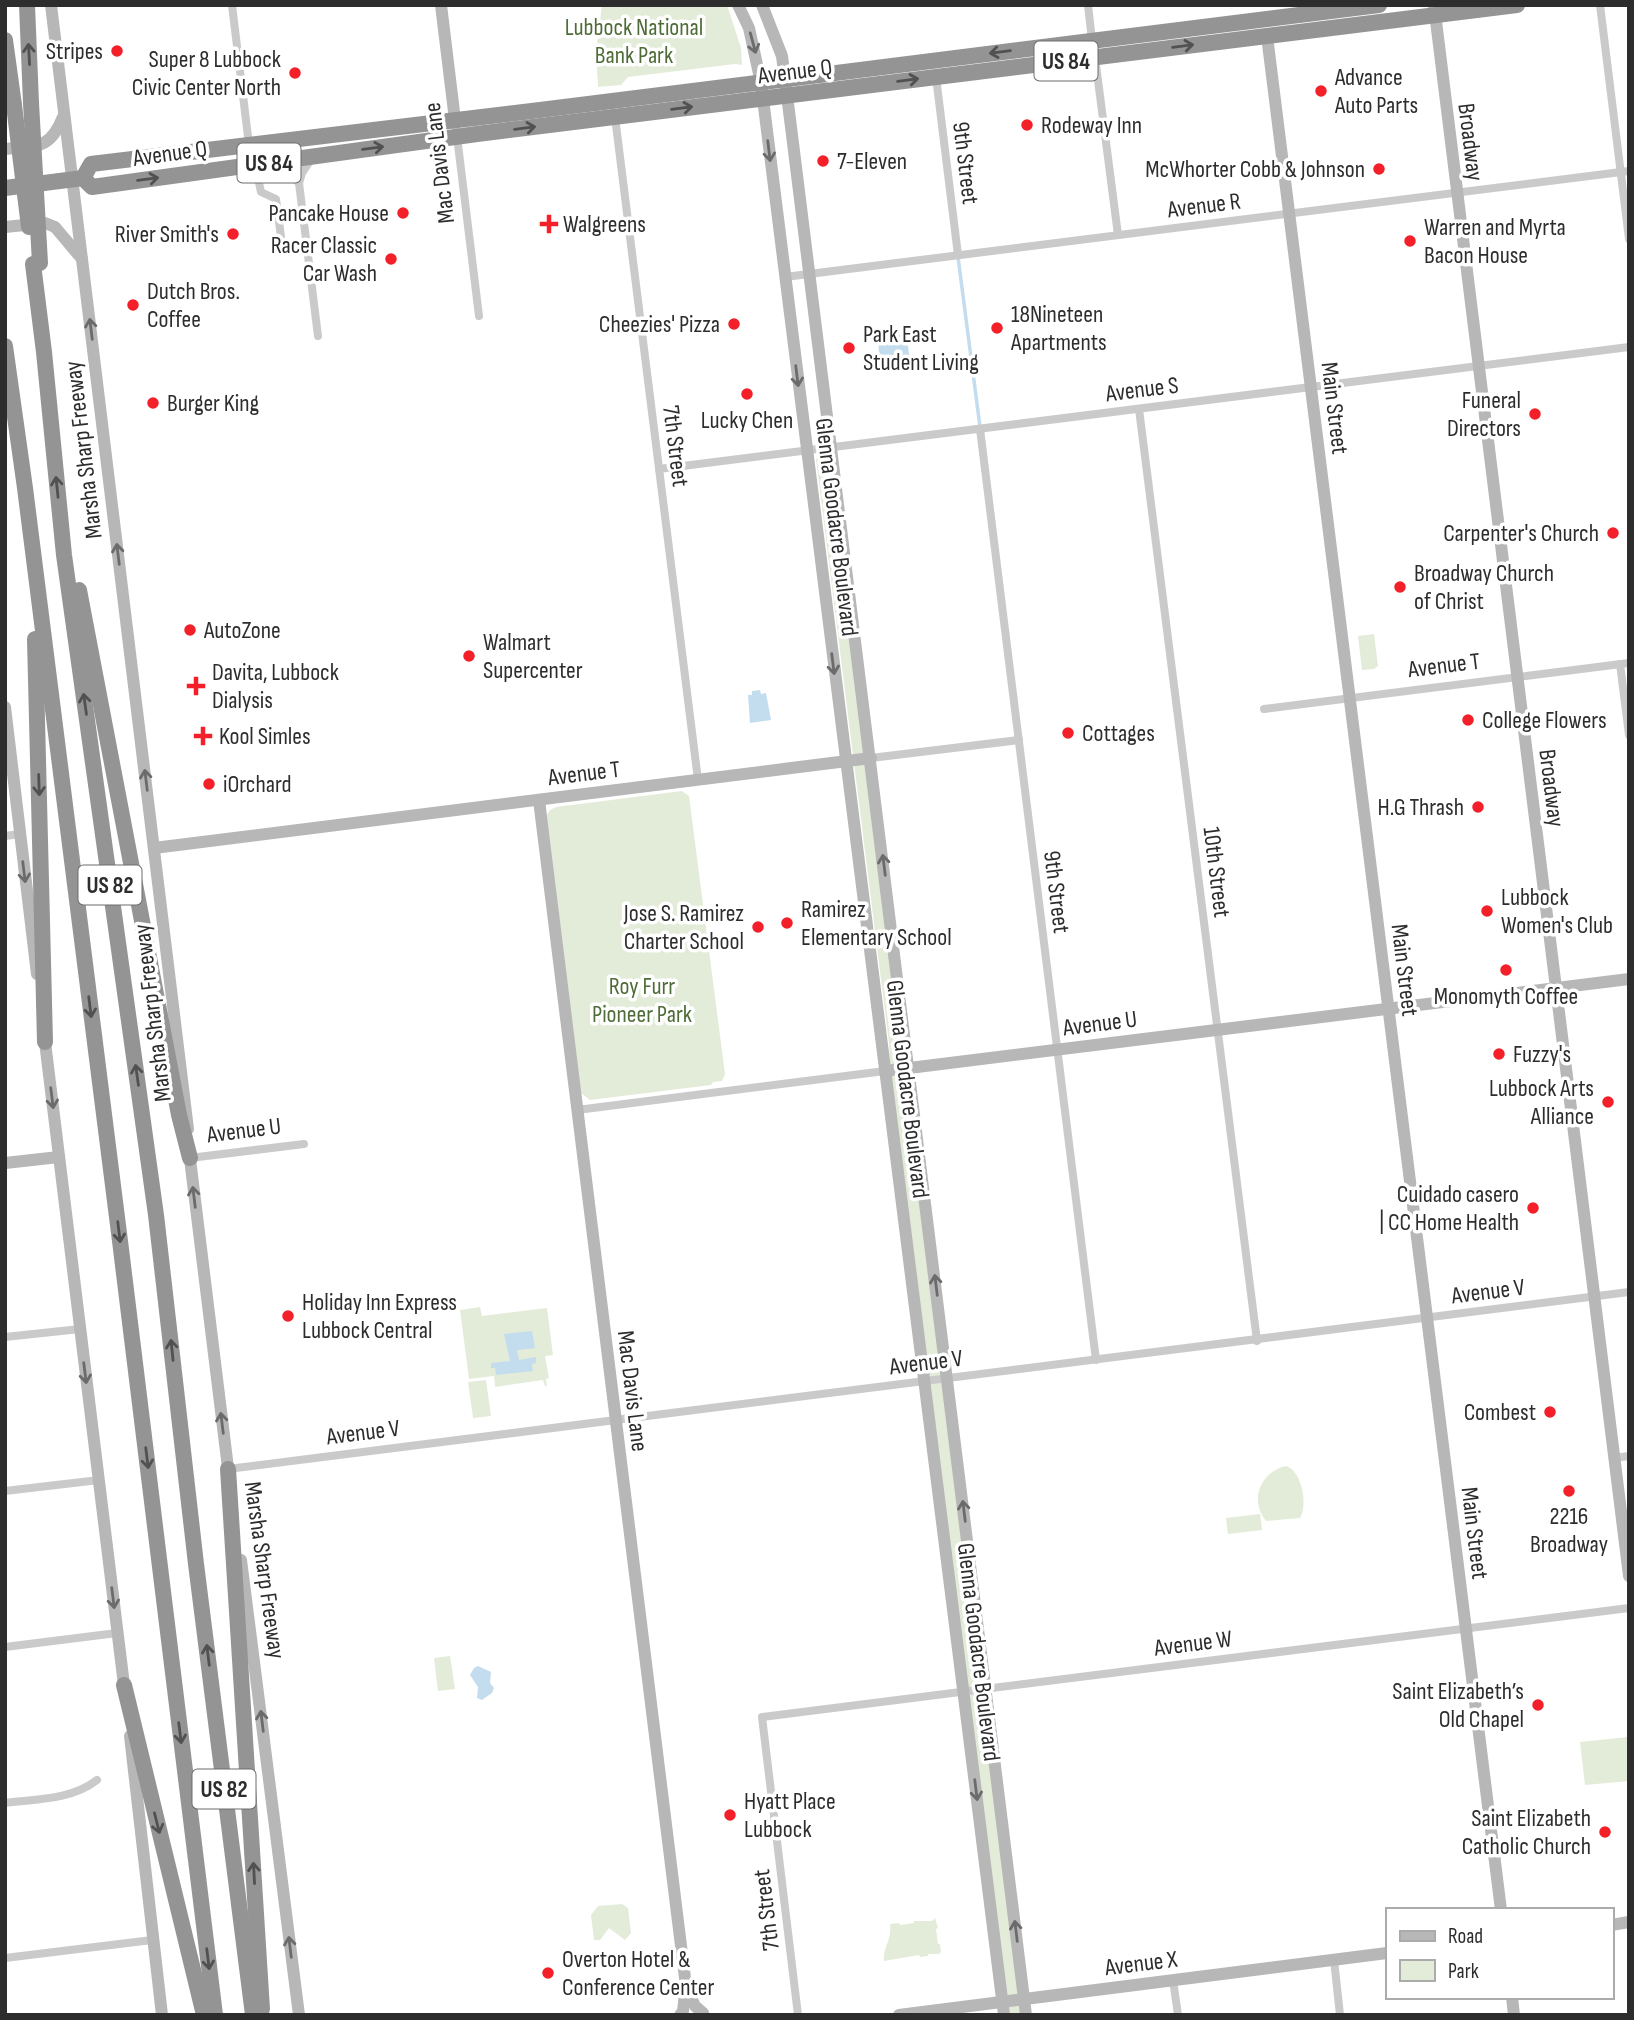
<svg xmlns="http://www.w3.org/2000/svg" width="1634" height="2020" font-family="'Sofia Sans Condensed',sans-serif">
	<rect width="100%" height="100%" fill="#fff"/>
	<g fill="#e3ecd9">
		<path d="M602 5H727L741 48 742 65 735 64 628 77 621 85 598 87 596 51Z"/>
		<path d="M825 453 829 455 1021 2015H1007L891 1093 889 1043 816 459Z"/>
		<path d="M1374 634 1378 666 1374 669 1362 670 1358 636Z"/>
		<path d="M682 791 689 796 725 1074 722 1081 713 1082 711 1085 590 1100 581 1093 547 815 550 810 556 807Z"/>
		<path d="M480 1307 482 1316 547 1308 553 1355 545 1356 549 1378 546 1379 547 1386H545L543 1380 495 1387 494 1376 469 1379 460 1310Z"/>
		<path d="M486 1380 491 1416 473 1418 468 1382Z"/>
		<path d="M1286 1466C1302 1471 1308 1505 1300 1518L1266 1521C1249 1500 1260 1472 1286 1466Z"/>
		<path d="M1260 1514 1262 1530 1228 1534 1226 1518Z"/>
		<path d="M450 1656 455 1689 438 1691 434 1658Z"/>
		<path d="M1628 1737 1629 1781 1585 1785 1580 1742Z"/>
		<path d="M622 1904 628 1908 631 1933 625 1940 609 1928 600 1940H594L591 1915 598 1906Z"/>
		<path d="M935 1918 938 1928 936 1929 938 1944H940L941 1952 939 1954H928V1956L920 1957 919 1955 884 1961C883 1946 892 1941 890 1924L899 1923 900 1925 914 1923V1921H932Z"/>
	</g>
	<g fill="#c3dcee">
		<path d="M888 335H899L907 337 910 363 903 368 893 369 890 366 884 370C879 359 877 349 880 337L887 339Z"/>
		<path d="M760 690 761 694 766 693 771 720 750 723 748 695H752V691Z"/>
		<path d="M532 1331 535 1348 517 1350 519 1360 536 1357V1363L532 1364 533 1371 496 1375 495 1368H491V1363L510 1361 504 1334Z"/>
		<path d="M478 1666 491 1672 490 1683 494 1688 492 1693 482 1700 477 1698 478 1687 470 1675 474 1668Z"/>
	</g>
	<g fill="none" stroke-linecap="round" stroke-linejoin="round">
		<path stroke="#c3dcee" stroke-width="3.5" d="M958 257 980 427"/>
		<g stroke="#cacaca" stroke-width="8">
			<path d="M232 5 249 145"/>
			<path d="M1088 5 1092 40"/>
			<path d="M1600 5 1629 239"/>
			<path d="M1095 57 1118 235"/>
			<path d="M936 77 958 255"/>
			<path d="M615 117 698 780"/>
			<path d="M455 120 479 316"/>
			<path d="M312 158 302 173 299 183 318 336"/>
			<path d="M280 162 299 183"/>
			<path d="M255 164 261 192 276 199 283 252"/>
			<path d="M785 277 1629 171"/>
			<path d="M1139 409 1257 1341"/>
			<path d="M980 429 1096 1360"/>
			<path d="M659 469 1629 347"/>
			<path d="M1620 664 1629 735"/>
			<path d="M1264 709 1629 663"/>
			<path d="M871 758 1019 740"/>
			<path d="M5 836 20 834"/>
			<path d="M577 1110 885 1071"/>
			<path d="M190 1158 304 1144"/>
			<path d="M5 1337 80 1329"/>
			<path d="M1614 1458 1629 1456"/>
			<path d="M228 1469 1629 1292"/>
			<path d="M5 1491 99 1480"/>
			<path d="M5 1647 117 1633"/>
			<path d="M5 1803C37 1799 71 1800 97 1780"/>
			<path d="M5 1958 152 1940"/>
			<path d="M1334 1960 1340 2015"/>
			<path d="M1173 1980 1178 2015"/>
			<path d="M798 2015 762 1717 1629 1608"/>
		</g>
		<g stroke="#b7b7b7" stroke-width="12">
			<path d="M51 5 188 1129"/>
			<path d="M441 5 455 120"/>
			<path d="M738 5 749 28 761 83 1004 2015"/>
			<path d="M762 5 782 56 792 135 1026 2015"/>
			<path d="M1434 5 1629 1576"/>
			<path d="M1267 36 1501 1910"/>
			<path d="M5 149C36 146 50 150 63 117"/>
			<path d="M5 227 45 223 55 227 82 259"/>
			<path d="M5 707 37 974"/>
			<path d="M539 800 686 1986 683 2011 680 2015"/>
			<path d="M154 848 871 758"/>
			<path d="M44 1034 125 1693"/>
			<path d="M885 1071 1629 979"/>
			<path d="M189 1151 229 1476"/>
			<path d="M5 1163 59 1157"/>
			<path d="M241 1560 299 2015"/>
			<path d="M130 1736 162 2015"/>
			<path d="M1611 1925 1629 1922"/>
			<path d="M686 1987 695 2006 703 2013"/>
			<path d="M1512 1997 1514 2015"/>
			<path d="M899 2015 1387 1953"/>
		</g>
		<g stroke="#949494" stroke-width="16">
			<path d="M27 5 31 103"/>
			<path d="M5 40 14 105"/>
			<path d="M83 178 92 187 477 134 1517 5"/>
			<path d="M83 178 91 164 540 110 1379 5"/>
			<path d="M5 188 83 178"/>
			<path d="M33 264 44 352 64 555 156 1215 196 1564 253 2015"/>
			<path d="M5 346 25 488 120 1241 215 2015"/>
			<path d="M79 590 179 1115 190 1158"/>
			<path d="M35 639 45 1042"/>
			<path d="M228 1469 262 2009"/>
			<path d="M124 1685 204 2015"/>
		</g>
		<g stroke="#949494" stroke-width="16">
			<path d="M31 103 40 263"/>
			<path d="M14 105 29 227"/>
		</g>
	</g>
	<defs><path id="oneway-shaft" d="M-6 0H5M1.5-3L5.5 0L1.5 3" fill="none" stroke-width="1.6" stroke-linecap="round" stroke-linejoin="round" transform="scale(1.75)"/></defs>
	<g stroke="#6b6b6b">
		<use href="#oneway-shaft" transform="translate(753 43) rotate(75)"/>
		<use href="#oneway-shaft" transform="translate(769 151) rotate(83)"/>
		<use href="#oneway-shaft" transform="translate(91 329) rotate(-97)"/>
		<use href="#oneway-shaft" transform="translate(797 376) rotate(83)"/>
		<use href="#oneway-shaft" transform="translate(118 554) rotate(-97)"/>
		<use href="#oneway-shaft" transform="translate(833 664) rotate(83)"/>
		<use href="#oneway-shaft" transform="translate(146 780) rotate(-97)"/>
		<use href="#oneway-shaft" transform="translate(884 865) rotate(-97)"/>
		<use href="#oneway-shaft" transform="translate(24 872) rotate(83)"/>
		<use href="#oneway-shaft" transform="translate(52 1098) rotate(83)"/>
		<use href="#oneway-shaft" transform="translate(194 1197) rotate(-97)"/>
		<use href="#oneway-shaft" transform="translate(936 1285) rotate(-97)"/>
		<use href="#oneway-shaft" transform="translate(85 1373) rotate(83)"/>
		<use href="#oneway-shaft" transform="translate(222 1423) rotate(-97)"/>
		<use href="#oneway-shaft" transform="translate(964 1511) rotate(-97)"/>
		<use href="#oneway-shaft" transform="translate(113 1598) rotate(83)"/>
		<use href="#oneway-shaft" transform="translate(262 1721) rotate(-97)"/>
		<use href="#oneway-shaft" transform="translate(976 1790) rotate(83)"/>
		<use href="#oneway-shaft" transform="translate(1016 1931) rotate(-97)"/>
		<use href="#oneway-shaft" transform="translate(290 1947) rotate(-97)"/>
	</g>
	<g stroke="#515151">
		<use href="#oneway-shaft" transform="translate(1183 46) rotate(-7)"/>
		<use href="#oneway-shaft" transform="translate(1000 52) rotate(173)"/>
		<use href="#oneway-shaft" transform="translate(29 54) rotate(-93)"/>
		<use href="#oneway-shaft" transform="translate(908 80) rotate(-7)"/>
		<use href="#oneway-shaft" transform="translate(682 108) rotate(-7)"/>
		<use href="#oneway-shaft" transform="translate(525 128) rotate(-7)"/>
		<use href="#oneway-shaft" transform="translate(373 148) rotate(-8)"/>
		<use href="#oneway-shaft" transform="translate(148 179) rotate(-7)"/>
		<use href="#oneway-shaft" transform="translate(57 487) rotate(-96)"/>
		<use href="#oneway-shaft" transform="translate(85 704) rotate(-98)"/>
		<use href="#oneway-shaft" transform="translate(39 785) rotate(88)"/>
		<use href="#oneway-shaft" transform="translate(90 1007) rotate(83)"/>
		<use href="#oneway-shaft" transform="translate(137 1075) rotate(-98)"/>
		<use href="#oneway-shaft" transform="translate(119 1232) rotate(83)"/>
		<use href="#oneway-shaft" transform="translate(172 1350) rotate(-96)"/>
		<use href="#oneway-shaft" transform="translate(147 1458) rotate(83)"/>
		<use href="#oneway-shaft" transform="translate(208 1655) rotate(-97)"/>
		<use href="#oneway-shaft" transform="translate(180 1733) rotate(83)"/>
		<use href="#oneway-shaft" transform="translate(157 1823) rotate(76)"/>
		<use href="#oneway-shaft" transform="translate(254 1873) rotate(-93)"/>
		<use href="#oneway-shaft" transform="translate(208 1959) rotate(83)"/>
	</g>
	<g fill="#f3202a" stroke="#fff" stroke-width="2.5">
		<circle cx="117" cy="51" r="7"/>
		<circle cx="295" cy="73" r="7"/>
		<circle cx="1321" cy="91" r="7"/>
		<circle cx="1027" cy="125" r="7"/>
		<circle cx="823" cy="161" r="7"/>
		<circle cx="1379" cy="169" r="7"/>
		<circle cx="403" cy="213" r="7"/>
		<path d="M545.5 213.5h7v7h7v7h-7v7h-7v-7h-7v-7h7z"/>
		<circle cx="233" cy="234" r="7"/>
		<circle cx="1410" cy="241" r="7"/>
		<circle cx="391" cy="259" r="7"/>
		<circle cx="133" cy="305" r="7"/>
		<circle cx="734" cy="324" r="7"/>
		<circle cx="997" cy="328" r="7"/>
		<circle cx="849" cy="348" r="7"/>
		<circle cx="747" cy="394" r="7"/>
		<circle cx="153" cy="403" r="7"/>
		<circle cx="1535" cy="414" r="7"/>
		<circle cx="1613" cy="533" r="7"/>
		<circle cx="1400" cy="587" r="7"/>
		<circle cx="190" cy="630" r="7"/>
		<circle cx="469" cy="656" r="7"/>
		<path d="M192.5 675.5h7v7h7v7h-7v7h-7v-7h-7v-7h7z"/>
		<circle cx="1468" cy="720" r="7"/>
		<circle cx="1068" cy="733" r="7"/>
		<path d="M199.5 725.5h7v7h7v7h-7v7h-7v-7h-7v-7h7z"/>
		<circle cx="209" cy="784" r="7"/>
		<circle cx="1478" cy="807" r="7"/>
		<circle cx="1487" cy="911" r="7"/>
		<circle cx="787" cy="923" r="7"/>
		<circle cx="758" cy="927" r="7"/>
		<circle cx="1506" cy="970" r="7"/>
		<circle cx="1499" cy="1054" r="7"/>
		<circle cx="1608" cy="1102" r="7"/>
		<circle cx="1533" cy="1208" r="7"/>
		<circle cx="288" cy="1316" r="7"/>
		<circle cx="1550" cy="1412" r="7"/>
		<circle cx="1569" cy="1491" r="7"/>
		<circle cx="1538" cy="1705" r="7"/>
		<circle cx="730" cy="1815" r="7"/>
		<circle cx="1605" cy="1832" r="7"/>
		<circle cx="548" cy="1973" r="7"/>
	</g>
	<g text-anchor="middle" stroke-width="7" stroke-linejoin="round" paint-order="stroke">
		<g fill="#fff" stroke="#6c6c6c" stroke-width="2">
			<rect x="1034.5" y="41.5" width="63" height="39" rx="5"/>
			<rect x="237.5" y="143.5" width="63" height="39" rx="5"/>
			<rect x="78.5" y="865.5" width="63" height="39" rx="5"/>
			<rect x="192.5" y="1769.5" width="63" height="39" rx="5"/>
		</g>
		<g font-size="23" font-weight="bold" fill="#2d2d2d">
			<text x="1066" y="69">US 84</text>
			<text x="269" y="171">US 84</text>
			<text x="110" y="893">US 82</text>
			<text x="224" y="1797">US 82</text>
		</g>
		<g font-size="24" fill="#4e6c37" stroke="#fff">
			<text x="634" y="35">Lubbock National<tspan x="634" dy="28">Bank Park</tspan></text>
			<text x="642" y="994">Roy Furr<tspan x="642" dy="28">Pioneer Park</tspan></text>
		</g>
		<g font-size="24" fill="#2d2d2d" stroke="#fff" text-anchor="start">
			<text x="103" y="59" text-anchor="end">Stripes</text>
			<text x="281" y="67" text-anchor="end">Super 8 Lubbock<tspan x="281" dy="28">Civic Center North</tspan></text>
			<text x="1335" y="85">Advance<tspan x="1335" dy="28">Auto Parts</tspan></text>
			<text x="1041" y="133">Rodeway Inn</text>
			<text x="837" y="169">7-Eleven</text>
			<text x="1365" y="177" text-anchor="end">McWhorter Cobb &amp; Johnson</text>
			<text x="389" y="221" text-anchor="end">Pancake House</text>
			<text x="563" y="232">Walgreens</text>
			<text x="1424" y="235">Warren and Myrta<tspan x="1424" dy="28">Bacon House</tspan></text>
			<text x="219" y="242" text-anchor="end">River Smith's</text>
			<text x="377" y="253" text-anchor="end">Racer Classic<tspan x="377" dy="28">Car Wash</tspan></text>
			<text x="147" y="299">Dutch Bros.<tspan x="147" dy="28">Coffee</tspan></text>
			<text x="1011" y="322">18Nineteen<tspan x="1011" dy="28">Apartments</tspan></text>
			<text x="720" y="332" text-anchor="end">Cheezies' Pizza</text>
			<text x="863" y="342">Park East<tspan x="863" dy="28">Student Living</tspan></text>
			<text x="1521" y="408" text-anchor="end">Funeral<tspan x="1521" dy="28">Directors</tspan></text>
			<text x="167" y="411">Burger King</text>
			<text x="747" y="428" text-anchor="middle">Lucky Chen</text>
			<text x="1599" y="541" text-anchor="end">Carpenter's Church</text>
			<text x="1414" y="581">Broadway Church<tspan x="1414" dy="28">of Christ</tspan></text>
			<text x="204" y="638">AutoZone</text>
			<text x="483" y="650">Walmart<tspan x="483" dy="28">Supercenter</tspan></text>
			<text x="212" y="680">Davita, Lubbock<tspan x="212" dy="28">Dialysis</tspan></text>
			<text x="1482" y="728">College Flowers</text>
			<text x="1082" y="741">Cottages</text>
			<text x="219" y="744">Kool Simles</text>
			<text x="223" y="792">iOrchard</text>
			<text x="1464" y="815" text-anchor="end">H.G Thrash</text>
			<text x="1501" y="905">Lubbock<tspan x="1501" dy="28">Women's Club</tspan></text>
			<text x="801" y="917">Ramirez<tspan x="801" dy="28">Elementary School</tspan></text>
			<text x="744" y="921" text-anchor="end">Jose S. Ramirez<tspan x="744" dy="28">Charter School</tspan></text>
			<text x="1506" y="1004" text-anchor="middle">Monomyth Coffee</text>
			<text x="1513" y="1062">Fuzzy's</text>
			<text x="1594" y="1096" text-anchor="end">Lubbock Arts<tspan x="1594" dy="28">Alliance</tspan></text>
			<text x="1519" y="1202" text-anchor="end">Cuidado casero<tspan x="1519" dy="28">| CC Home Health</tspan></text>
			<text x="302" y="1310">Holiday Inn Express<tspan x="302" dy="28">Lubbock Central</tspan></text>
			<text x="1536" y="1420" text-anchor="end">Combest</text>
			<text x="1569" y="1524" text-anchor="middle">2216<tspan x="1569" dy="28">Broadway</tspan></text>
			<text x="1524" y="1699" text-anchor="end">Saint Elizabeth’s<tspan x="1524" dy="28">Old Chapel</tspan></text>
			<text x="744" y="1809">Hyatt Place<tspan x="744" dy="28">Lubbock</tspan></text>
			<text x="1591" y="1826" text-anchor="end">Saint Elizabeth<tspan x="1591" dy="28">Catholic Church</tspan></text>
			<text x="562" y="1967">Overton Hotel &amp;<tspan x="562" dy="28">Conference Center</tspan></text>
		</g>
		<g font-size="24" fill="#2d2d2d" stroke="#fff">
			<text transform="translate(795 71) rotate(-7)" y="8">Avenue Q</text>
			<text transform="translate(1471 142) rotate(83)" y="8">Broadway</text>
			<text transform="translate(170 153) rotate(-8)" y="8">Avenue Q</text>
			<text transform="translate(439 163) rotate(-97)" y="8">Mac Davis Lane</text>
			<text transform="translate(966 163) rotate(83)" y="8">9th Street</text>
			<text transform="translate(1204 205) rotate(-7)" y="8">Avenue R</text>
			<text transform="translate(1142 389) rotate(-7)" y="8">Avenue S</text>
			<text transform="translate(1335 408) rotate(83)" y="8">Main Street</text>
			<text transform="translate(676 446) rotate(83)" y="8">7th Street</text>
			<text transform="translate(83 450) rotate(-97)" y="8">Marsha Sharp Freeway</text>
			<text transform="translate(837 527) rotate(83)" y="8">Glenna Goodacre Boulevard</text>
			<text transform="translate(1444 665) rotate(-7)" y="8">Avenue T</text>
			<text transform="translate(584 773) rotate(-7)" y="8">Avenue T</text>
			<text transform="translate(1552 788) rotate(83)" y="8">Broadway</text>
			<text transform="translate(1217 872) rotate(83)" y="8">10th Street</text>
			<text transform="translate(1057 892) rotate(83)" y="8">9th Street</text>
			<text transform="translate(1405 970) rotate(83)" y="8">Main Street</text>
			<text transform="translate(152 1013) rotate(-97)" y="8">Marsha Sharp Freeway</text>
			<text transform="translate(1100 1023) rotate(-7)" y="8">Avenue U</text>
			<text transform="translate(908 1089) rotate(83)" y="8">Glenna Goodacre Boulevard</text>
			<text transform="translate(244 1130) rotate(-7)" y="8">Avenue U</text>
			<text transform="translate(1488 1291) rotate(-7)" y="8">Avenue V</text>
			<text transform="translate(926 1362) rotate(-7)" y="8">Avenue V</text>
			<text transform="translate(633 1391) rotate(83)" y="8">Mac Davis Lane</text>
			<text transform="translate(363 1432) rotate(-7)" y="8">Avenue V</text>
			<text transform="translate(1475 1533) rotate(83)" y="8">Main Street</text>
			<text transform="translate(265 1570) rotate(82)" y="8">Marsha Sharp Freeway</text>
			<text transform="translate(1193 1643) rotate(-7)" y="8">Avenue W</text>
			<text transform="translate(979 1652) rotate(83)" y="8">Glenna Goodacre Boulevard</text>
			<text transform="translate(766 1910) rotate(-97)" y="8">7th Street</text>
			<text transform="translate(1141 1963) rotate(-7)" y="8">Avenue X</text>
		</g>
	</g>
	<rect width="1634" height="2020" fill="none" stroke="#2d2d2d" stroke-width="14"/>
	<rect x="1386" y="1908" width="228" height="91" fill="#ffffff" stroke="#ababab" stroke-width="2"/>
	<rect x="1400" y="1931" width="35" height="10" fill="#b7b7b7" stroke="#ababab" stroke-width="2"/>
	<text x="1448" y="1943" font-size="21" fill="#2d2d2d">Road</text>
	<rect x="1400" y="1960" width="35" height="21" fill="#e3ecd9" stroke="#ababab" stroke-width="2"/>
	<text x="1448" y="1978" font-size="21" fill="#2d2d2d">Park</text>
</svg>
